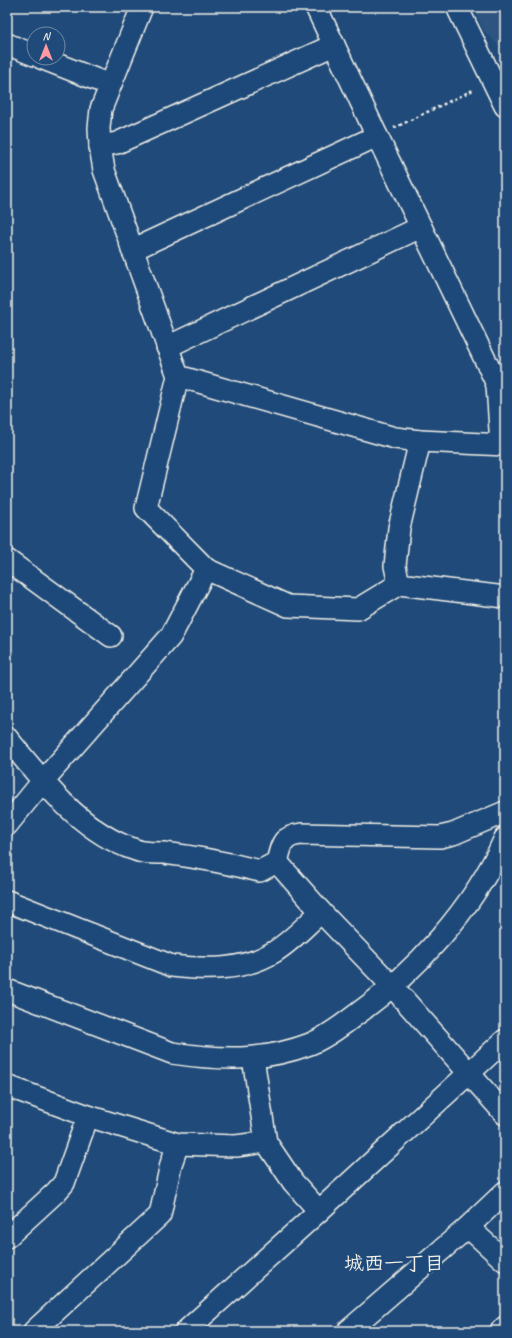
<svg xmlns="http://www.w3.org/2000/svg" width="512" height="1338" font-family="Caveat,'Klee One',sans-serif">
	<rect width="100%" height="100%" fill="#1f4a7a"/>
	<filter id="ink" filterUnits="userSpaceOnUse"><feTurbulence type="fractalNoise" baseFrequency=".025" numOctaves="2"/><feDisplacementMap in="SourceGraphic" scale="8" xChannelSelector="R" yChannelSelector="G"/><feConvolveMatrix kernelMatrix="1 2 1 2 8 2 1 2 1" color-interpolation-filters="sRGB"/></filter>
	<g filter="url(#ink)">
		<path fill="#2d5581" d="M473 7H505V52L484 31Z"/>
		<g fill="none" stroke-linecap="round" stroke-linejoin="round">
			<g stroke="#f4f1e8" stroke-width="24">
				<g id="minor">
					<path d="M142 7 101 109 99 128 100 146 104 170 178 376 146 508 206 569 288 606 358 609 399 584"/>
					<path d="M316 7 377 136 494 378 497 385 501 445"/>
					<path d="M457 7 505 106"/>
					<path d="M7 44 34 55"/>
					<path d="M41 58 110 85"/>
					<path d="M100 146 117 143 334 45"/>
					<path d="M132 250 377 136"/>
					<path d="M167 347 421 227"/>
					<path d="M178 376 395 438 420 441 505 445"/>
					<path d="M420 441 399 528 395 566 399 584 505 597"/>
					<path d="M7 560 111 636"/>
					<path d="M7 738C40 778 76 826 125 846 131 848 137 851 143 852 150 853 157 853 164 853 196 857 228 863 260 871L277 862C282 843 282 837 301 834L440 837 453 834 505 812"/>
					<path d="M7 825 42 782 171 636 206 569"/>
					<path d="M277 862 321 912 392 986 505 1114"/>
					<path d="M7 901 172 966C206 970 243 971 274 952 292 941 306 925 321 912"/>
					<path d="M7 990 172 1053C220 1060 263 1062 310 1044 325 1038 340 1027 353 1017 415 973 474 908 505 838"/>
					<path d="M253 1058 266 1142 293 1182 319 1211"/>
					<path d="M7 1086 88 1116 178 1144 236 1146 266 1142"/>
					<path d="M468 1227 505 1261"/>
					<path d="M7 1237 56 1192 64 1183 88 1116"/>
					<path d="M34 1331 160 1215 171 1164 178 1144"/>
					<path d="M186 1331 319 1211 505 1040"/>
					<path d="M348 1331 468 1227 505 1192"/>
					<path d="M501 1331 505 1327"/>
				</g>
			</g>
			<path stroke="#f4f1e8" stroke-width="2.5" stroke-dasharray="3 3" stroke-linecap="butt" d="M394 128 473 90"/>
			<use href="#minor" stroke="#1f4a7a" stroke-width="21"/>
		</g>
	</g>
	<g text-anchor="middle" stroke-width="4" stroke-linejoin="round" paint-order="stroke">
		<g font-size="20" font-weight="bold" fill="#f4f1e8" stroke="#1f4a7a">
			<text x="394" y="1270">城西一丁目</text>
		</g>
	</g>
	<rect width="512" height="1338" fill="none" stroke="#1f4a7a" stroke-width="24"/>
	<rect x="12" y="12" width="488" height="1314" fill="none" stroke="#f4f1e8" stroke-width="1.5" filter="url(#ink)"/>
	<g transform="translate(46 46)"><circle r="19" fill="#1f4a7a" stroke="#748da6"/>
	<path d="M0-3L7 15L0 10L-7 15Z" fill="#ff9aa2"/>
	<text y="-6" font-size="11" font-weight="bold" text-anchor="middle" fill="#f4f1e8">N</text>
	</g>
</svg>
